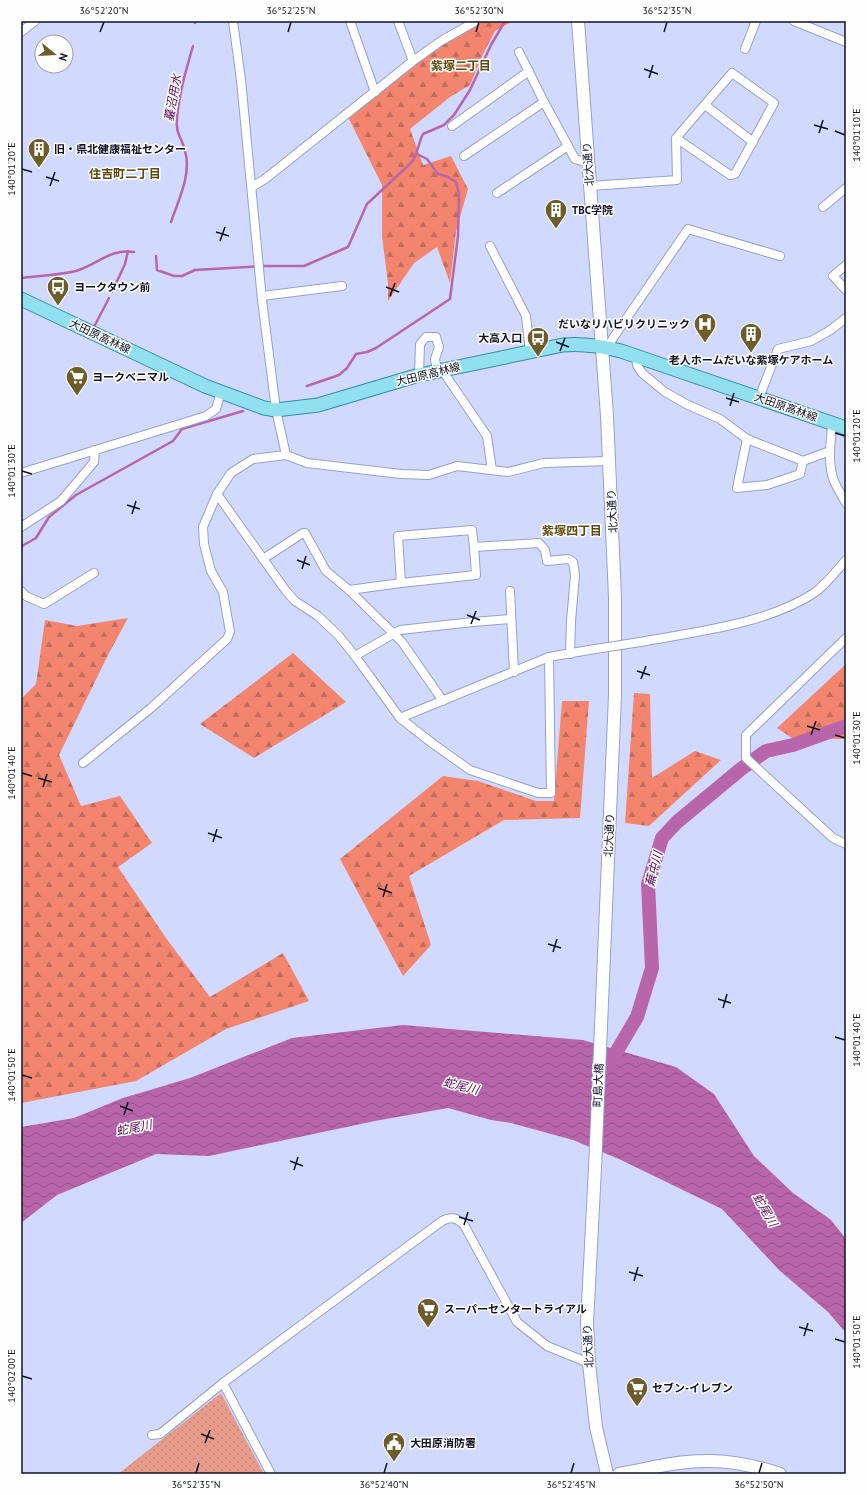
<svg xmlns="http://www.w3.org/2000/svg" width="867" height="1495" font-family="'PT Sans','Noto Sans JP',sans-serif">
	<defs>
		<pattern id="grass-dots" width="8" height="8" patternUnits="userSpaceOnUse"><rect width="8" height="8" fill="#e79c8b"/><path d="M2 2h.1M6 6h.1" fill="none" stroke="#c58678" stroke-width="1.8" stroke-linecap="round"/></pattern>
		<pattern id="forest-firs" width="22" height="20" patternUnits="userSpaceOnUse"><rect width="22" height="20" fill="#f3856e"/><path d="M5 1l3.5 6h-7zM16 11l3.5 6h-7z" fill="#c36c5a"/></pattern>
		<pattern id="water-waves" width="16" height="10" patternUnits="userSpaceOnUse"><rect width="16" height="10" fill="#b865ab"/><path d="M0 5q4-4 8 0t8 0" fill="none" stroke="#94528b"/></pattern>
	</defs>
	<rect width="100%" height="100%" fill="#d1dafe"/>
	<path fill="url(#grass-dots)" d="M221 1393 264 1474H118Z"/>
	<g fill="url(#forest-firs)">
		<path d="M481 21H513L495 31 482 56 470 85 450 97 410 129 423 165 451 156 468 189 456 231 450 283 437 247 414 263 388 301V283L382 236V185L348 117 414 63 443 43Z"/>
		<path d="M128 618 108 655 59 755 81 806 120 796 152 843 118 867 166 938 210 997 283 953 309 1001 226 1029 136 1081 21 1103V699L36 684 45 620 77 626Z"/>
		<path d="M293 653 346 702 254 758 200 724Z"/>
		<path d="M846 664V739L792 738 777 728Z"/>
		<path d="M634 693 650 694 652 778 695 751 721 760 649 826 625 823Z"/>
		<path d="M562 701H589L580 818 504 820 409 876 431 945 403 976 340 859 443 776 478 781 536 801H554Z"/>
	</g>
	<path fill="url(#water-waves)" d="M403 1025 583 1040 676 1067 714 1094 754 1156 793 1193 831 1220 846 1239V1333L828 1312 779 1270 722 1209 619 1159 573 1140 511 1123 491 1120 448 1108 375 1121 209 1156 156 1154 57 1195 21 1223V1127L74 1118 123 1098 190 1078 292 1038Z"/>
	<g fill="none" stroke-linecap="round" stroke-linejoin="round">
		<g stroke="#b865ab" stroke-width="2.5">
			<path d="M195 21V23"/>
			<path d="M171 222C178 201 192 174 185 151 182 137 175 134 177 118 179 94 186 70 193 46"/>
			<path d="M156 256 157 270 174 276H182L195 270 263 266H304L348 247 367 204 412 162C418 153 418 144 423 134L444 125 454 115 470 90 491 45 505 21"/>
			<path d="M21 278C39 276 58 275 76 271 97 265 110 248 134 252"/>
			<path d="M112 292 125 264 128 251"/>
			<path d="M95 325 109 298"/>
			<path d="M307 386 339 375 347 368 356 354 367 352 376 348 450 299 458 236 459 193 456 182 448 177 438 174 427 159 417 154"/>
			<path d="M21 549 22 546 36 538 49 517 76 495 173 441 182 429 243 411"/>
		</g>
		<path stroke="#b865ab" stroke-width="14" d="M608 1066 637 1017 652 968 648 884 662 838 677 822 741 769 766 751 793 745 846 726"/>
		<g stroke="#95a0ca" stroke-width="10">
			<g id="street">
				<path d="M350 21 375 92"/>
				<path d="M398 21 413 61"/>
				<path d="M794 21 846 42"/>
				<path d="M21 32 35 21"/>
				<path d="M745 49 756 21"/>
				<path d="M519 52 544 102 575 159 588 163"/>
				<path d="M705 105 753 142"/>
				<path d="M452 126 529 71"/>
				<path d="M464 156 544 102"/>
				<path d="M590 186 677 180 676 138 732 73 774 103 735 174 730 175 676 138"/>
				<path d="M252 187 265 179 413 61 441 41 476 21"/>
				<path d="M497 193 568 146"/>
				<path d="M823 207 846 188"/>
				<path d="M490 246 526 316 530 352"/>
				<path d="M846 265 833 276 846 290"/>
				<path d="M262 296 342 286"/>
				<path d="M608 348 613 338 688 229 780 256"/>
				<path d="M636 356 637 365 642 373 665 392 686 404 720 419 747 439 803 461 830 451"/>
				<path d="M442 370 487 436 492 470"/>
				<path d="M419 375 420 344 426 337H436L439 347 435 359 437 371"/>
				<path d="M759 398 778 349 811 341 829 331 846 318"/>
				<path d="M832 424C831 443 827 462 834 481 837 488 842 496 846 503"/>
				<path d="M747 439 737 488 767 485 800 474 803 461"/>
				<path d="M286 455 307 463 401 474 429 475 457 466 508 472 544 463 608 461"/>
				<path d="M21 473 206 416 216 409 221 392"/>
				<path d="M217 494 286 591 295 601 318 616 339 636 355 656 400 718 432 743 470 770 538 793H551L549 657"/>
				<path d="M21 527 61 501 94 462 95 450"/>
				<path d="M263 559 303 533H305L326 571 349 590 402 642 443 701"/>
				<path d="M401 583 476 575 474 547"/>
				<path d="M349 590 401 583 398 536 472 530 474 547 539 543 545 550 547 561 568 559 573 562 575 575 571 621 570 654"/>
				<path d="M21 591 26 596 44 604 94 573"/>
				<path d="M510 591 514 672"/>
				<path d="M846 638 746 735V758L833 838 846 844"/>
				<path d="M640 642C695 632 767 624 814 593 826 585 836 571 846 560"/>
				<path d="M355 656 400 630 473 622 511 619"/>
				<path d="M400 718 549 657 589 650"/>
				<path d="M83 763 151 708 227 639 230 632 223 592 211 571 204 544 203 527 217 494 231 473 253 459 286 455 276 410 262 300 241 80 233 21"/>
				<path d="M223 1383 271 1474"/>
				<path d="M152 1435 160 1434 223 1383 442 1221C452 1216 457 1218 464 1225L517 1322 547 1346 589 1363"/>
			</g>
		</g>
		<g stroke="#95a0ca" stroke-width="14">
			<g id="secondary">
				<path d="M578 21 607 416 615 597V695L595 1168 587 1323 589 1363 596 1427 607 1474"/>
				<path d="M619 1474C647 1469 676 1461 704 1461 730 1460 756 1466 780 1474"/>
			</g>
		</g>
		<g stroke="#348ba1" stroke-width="15">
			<path id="primary" d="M21 299 205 386 264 408 276 410 318 405 419 375 563 345C583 343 601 346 621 351L846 428"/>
		</g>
		<use href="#street" stroke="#fff" stroke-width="8"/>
		<use href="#secondary" stroke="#fff" stroke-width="12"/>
		<use href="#primary" stroke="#91e0f0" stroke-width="13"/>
		<g stroke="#95a0ca" stroke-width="10" stroke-linecap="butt">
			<path id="street-bridge" d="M589 650 640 642"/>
		</g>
		<use href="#street-bridge" stroke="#fff" stroke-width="8"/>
	</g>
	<path fill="none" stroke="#0f1322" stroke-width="1.5" d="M100 32 104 22M288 32 291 22M476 32 479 22M664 32 667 22M644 69 658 74M649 78 653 65M814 125 828 129M835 131 845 135M819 133 823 120M22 169 32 172M46 177 59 181M50 186 55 172M216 232 229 236M220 241 225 227M386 287 399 292M390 296 395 283M556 342 569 347M560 351 565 338M726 398 739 402M730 406 734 393M835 433 845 436M22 471 32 474M127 505 140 509M132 514 136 501M297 560 310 565M302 569 306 556M467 615 480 620M471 624 476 611M637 671 650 675M641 679 646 666M807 726 820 730M811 735 816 721M835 735 845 738M22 773 32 776M38 778 52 782M43 787 47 774M208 833 222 838M213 842 217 829M378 888 392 893M383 897 387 884M548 944 561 948M553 952 557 939M718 999 731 1003M723 1008 727 994M835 1037 845 1040M22 1075 32 1078M120 1106 133 1111M124 1115 128 1102M290 1161 303 1166M294 1170 298 1157M459 1217 473 1221M464 1225 468 1212M629 1272 643 1276M634 1281 638 1267M799 1327 813 1331M804 1336 808 1323M835 1339 845 1342M22 1376 32 1379M201 1434 214 1439M205 1443 210 1430M196 1473 199 1463M384 1473 387 1463M571 1473 574 1463M759 1473 762 1463"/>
	<defs>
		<g id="building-pin" transform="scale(1.15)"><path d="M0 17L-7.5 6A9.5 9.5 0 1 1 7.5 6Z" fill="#6c5d2b" stroke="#fdfdfd"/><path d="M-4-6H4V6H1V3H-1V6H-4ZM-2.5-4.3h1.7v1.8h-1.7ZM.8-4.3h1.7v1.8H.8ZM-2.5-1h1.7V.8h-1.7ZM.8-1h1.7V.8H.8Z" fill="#fff"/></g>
		<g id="bus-pin" transform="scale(1.15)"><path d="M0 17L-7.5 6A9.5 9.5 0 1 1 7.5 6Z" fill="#6c5d2b" stroke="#fdfdfd"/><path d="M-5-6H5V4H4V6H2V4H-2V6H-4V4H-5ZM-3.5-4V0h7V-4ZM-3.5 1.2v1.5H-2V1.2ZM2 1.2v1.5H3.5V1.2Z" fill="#fff"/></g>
		<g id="hospital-pin" transform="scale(1.15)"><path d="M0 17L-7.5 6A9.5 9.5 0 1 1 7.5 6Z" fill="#6c5d2b" stroke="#fdfdfd"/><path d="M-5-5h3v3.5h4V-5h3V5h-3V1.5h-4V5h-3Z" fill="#fff"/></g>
		<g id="supermarket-pin" transform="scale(1.15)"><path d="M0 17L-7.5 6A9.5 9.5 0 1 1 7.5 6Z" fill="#6c5d2b" stroke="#fdfdfd"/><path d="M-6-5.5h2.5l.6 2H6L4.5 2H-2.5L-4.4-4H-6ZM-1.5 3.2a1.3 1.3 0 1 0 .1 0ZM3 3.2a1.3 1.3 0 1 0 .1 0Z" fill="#fff"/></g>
		<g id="civic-pin" transform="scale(1.15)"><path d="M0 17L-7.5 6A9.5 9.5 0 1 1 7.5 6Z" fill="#6c5d2b" stroke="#fdfdfd"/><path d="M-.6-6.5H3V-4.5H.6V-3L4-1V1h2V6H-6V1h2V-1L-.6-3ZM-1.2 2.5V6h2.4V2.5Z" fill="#fff"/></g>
	</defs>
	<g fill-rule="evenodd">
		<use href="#building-pin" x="39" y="149"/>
		<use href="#building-pin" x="556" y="210"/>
		<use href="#bus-pin" x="58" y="287"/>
		<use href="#hospital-pin" x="705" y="324"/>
		<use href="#building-pin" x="751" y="334"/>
		<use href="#bus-pin" x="538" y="338"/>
		<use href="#supermarket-pin" x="77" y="377"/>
		<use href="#supermarket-pin" x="428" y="1309"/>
		<use href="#supermarket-pin" x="637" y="1388"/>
		<use href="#civic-pin" x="394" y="1443"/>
	</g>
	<g text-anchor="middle" stroke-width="3" stroke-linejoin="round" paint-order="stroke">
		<g font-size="11" font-weight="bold" fill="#0f1322" stroke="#fdfdfd" text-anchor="start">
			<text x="54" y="153">旧・県北健康福祉センター</text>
			<text x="572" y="214">TBC学院</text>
			<text x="74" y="291">ヨークタウン前</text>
			<text x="690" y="328" text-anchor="end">だいなリハビリクリニック</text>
			<text x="522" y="342" text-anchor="end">大高入口</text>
			<text x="751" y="364" text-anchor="middle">老人ホームだいな紫塚ケアホーム</text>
			<text x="92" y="381">ヨークベニマル</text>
			<text x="444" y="1313">スーパーセンタートライアル</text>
			<text x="652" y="1392">セブン-イレブン</text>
			<text x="410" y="1447">大田原消防署</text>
		</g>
		<g font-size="11" fill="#0f1322" stroke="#fdfdfd">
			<text transform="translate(588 164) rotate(-94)" y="4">北大通り</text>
			<text transform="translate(100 336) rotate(25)" y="4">大田原高林線</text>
			<text transform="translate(428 374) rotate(-14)" y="4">大田原高林線</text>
			<text transform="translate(786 407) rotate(19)" y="4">大田原高林線</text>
			<text transform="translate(612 511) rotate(-93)" y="4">北大通り</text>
			<text transform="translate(609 835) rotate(-87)" y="4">北大通り</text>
			<text transform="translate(598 1085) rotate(-88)" y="4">町島大橋</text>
			<text transform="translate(588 1346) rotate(-93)" y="4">北大通り</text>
		</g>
		<g font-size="12" font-weight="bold" fill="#5d4c0d" stroke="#fdfdfd">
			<text x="461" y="70">紫塚二丁目</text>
			<text x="125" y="178">住吉町二丁目</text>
			<text x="572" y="535">紫塚四丁目</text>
		</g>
		<g font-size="12" font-style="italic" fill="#590951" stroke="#fdfdfd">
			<text transform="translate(173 98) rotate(-80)" y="4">蟇沼用水</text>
			<text transform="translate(654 869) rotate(-76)" y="4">蕪中川</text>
			<text transform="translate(461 1086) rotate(14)" y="4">蛇尾川</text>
			<text transform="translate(134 1128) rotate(-11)" y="4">蛇尾川</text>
			<text transform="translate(765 1210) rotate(60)" y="4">蛇尾川</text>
		</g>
	</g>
	<rect width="867" height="1495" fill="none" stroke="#fdfdfd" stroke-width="44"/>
	<g transform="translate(54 54) rotate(108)"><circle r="19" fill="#fdfdfd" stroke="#9e9fa5"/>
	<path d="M0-3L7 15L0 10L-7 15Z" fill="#6c5d2b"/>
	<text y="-6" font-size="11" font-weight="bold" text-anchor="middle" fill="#0f1322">N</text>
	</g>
	<rect x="22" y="22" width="823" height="1451" fill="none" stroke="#0f1322" stroke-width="1.5"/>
	<g font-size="10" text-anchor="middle" fill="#0f1322">
		<text x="104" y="14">36°52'20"N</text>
		<text x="291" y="14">36°52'25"N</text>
		<text x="479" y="14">36°52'30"N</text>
		<text x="667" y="14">36°52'35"N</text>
		<text transform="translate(856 135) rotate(-90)" y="4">140°01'10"E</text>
		<text transform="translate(11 169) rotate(-90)" y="4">140°01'20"E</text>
		<text transform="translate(856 436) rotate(-90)" y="4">140°01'20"E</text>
		<text transform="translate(11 471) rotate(-90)" y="4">140°01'30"E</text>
		<text transform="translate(856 738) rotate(-90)" y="4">140°01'30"E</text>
		<text transform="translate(11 773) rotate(-90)" y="4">140°01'40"E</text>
		<text transform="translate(856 1040) rotate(-90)" y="4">140°01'40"E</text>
		<text transform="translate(11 1075) rotate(-90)" y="4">140°01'50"E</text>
		<text transform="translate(856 1342) rotate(-90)" y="4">140°01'50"E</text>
		<text transform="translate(11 1376) rotate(-90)" y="4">140°02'00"E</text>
		<text x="196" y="1488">36°52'35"N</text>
		<text x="384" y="1488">36°52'40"N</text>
		<text x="571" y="1488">36°52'45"N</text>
		<text x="759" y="1488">36°52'50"N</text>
	</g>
</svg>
